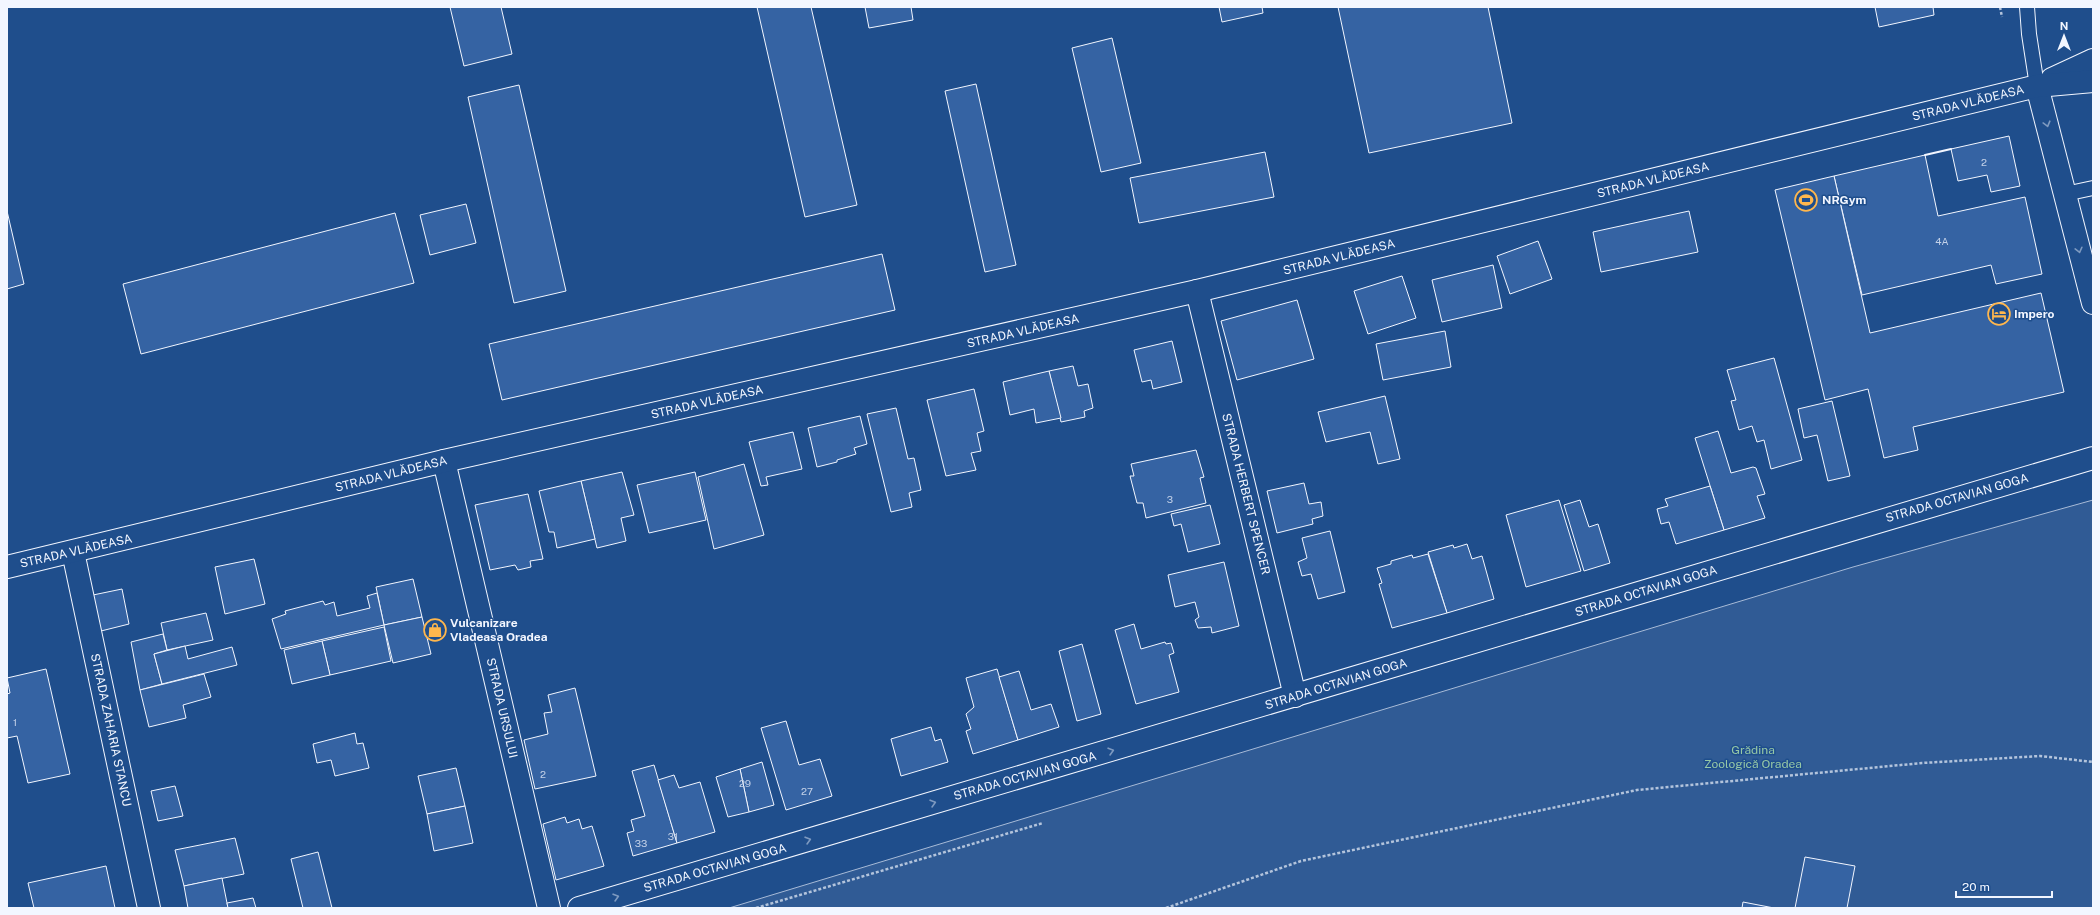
<svg xmlns="http://www.w3.org/2000/svg" width="2100" height="915" font-family="'Public Sans',sans-serif">
	<rect width="100%" height="100%" fill="#1f4e8c"/>
	<path fill="#305b95" stroke="#a8bbd7" d="M2093 500V908H729L1853 567Z"/>
	<g fill="#3563a3" stroke="#f2f6ff">
		<path d="M450 7H501L512 54 464 66Z"/>
		<path d="M757 7H811L857 205 805 217Z"/>
		<path d="M865 7H911L913 20 869 28Z"/>
		<path d="M1219 7H1262L1263 13 1222 22Z"/>
		<path d="M1338 7H1488L1512 123 1369 153Z"/>
		<path d="M1875 7H1933L1934 15 1879 27Z"/>
		<path d="M1112 38 1141 163 1101 172 1072 48Z"/>
		<path d="M976 84 1016 265 985 272 945 91Z"/>
		<path d="M519 85 566 291 514 303 468 97Z"/>
		<path d="M2009 136 2020 186 1991 192 1987 175 1958 181 1951 149Z"/>
		<path d="M1265 152 1274 197 1139 223 1130 178Z"/>
		<path d="M1925 155 1938 216 2025 197 2042 274 1996 284 1991 265 1862 295 1834 176Z"/>
		<path d="M1834 176 1870 333 2041 293 2064 392 1913 427 1918 450 1884 458 1868 389 1825 400 1775 190Z"/>
		<path d="M466 204 476 243 430 255 420 215Z"/>
		<path d="M7 211 24 284 7 289Z"/>
		<path d="M1689 211 1698 252 1601 272 1593 232Z"/>
		<path d="M395 213 414 283 141 354 123 284Z"/>
		<path d="M1538 241 1552 279 1510 294 1497 256Z"/>
		<path d="M882 254 895 310 502 400 489 344Z"/>
		<path d="M1493 265 1502 308 1442 322 1432 280Z"/>
		<path d="M1402 276 1416 318 1368 334 1354 291Z"/>
		<path d="M1297 300 1314 359 1237 380 1221 321Z"/>
		<path d="M1445 331 1451 367 1383 380 1376 344Z"/>
		<path d="M1172 341 1182 382 1153 389 1151 380 1142 382 1134 350Z"/>
		<path d="M1774 358 1802 460 1771 469 1764 440 1757 442 1752 426 1739 430 1731 401 1736 400 1727 370Z"/>
		<path d="M1073 366 1078 386 1088 384 1093 408 1084 411 1085 417 1061 422 1049 371Z"/>
		<path d="M1049 371 1061 418 1036 423 1034 409 1010 415 1003 382Z"/>
		<path d="M974 389 984 431 977 433 981 451 971 453 976 470 946 476 927 400Z"/>
		<path d="M1385 396 1400 459 1378 464 1370 432 1326 442 1318 412Z"/>
		<path d="M1832 401 1850 476 1828 481 1817 435 1804 438 1798 409Z"/>
		<path d="M896 408 908 459 914 458 921 490 909 493 912 507 891 512 867 414Z"/>
		<path d="M860 416 867 444 854 448 856 454 837 460V462L817 467 808 428Z"/>
		<path d="M1718 431 1731 473 1753 467 1756 468 1765 494 1757 496 1765 518 1724 530 1695 438Z"/>
		<path d="M793 432 802 469 766 477 768 485 761 486 749 442Z"/>
		<path d="M1196 450 1204 477 1200 478 1206 503 1146 518 1143 503H1137L1130 476H1134L1131 464Z"/>
		<path d="M744 464 764 535 714 549 698 477Z"/>
		<path d="M622 472 634 515 621 518 626 541 597 548 581 481Z"/>
		<path d="M695 472 706 520 649 533 637 485Z"/>
		<path d="M581 481 595 539 557 548 554 532H549L539 491Z"/>
		<path d="M1304 483 1309 504 1321 502 1323 516 1312 519 1313 524 1277 533 1267 491Z"/>
		<path d="M1710 486 1724 530 1676 544 1669 522 1661 524 1657 509 1668 506 1665 499Z"/>
		<path d="M528 494 543 559 530 561 531 567 518 570 515 565 490 570 475 505Z"/>
		<path d="M1559 500 1581 571 1526 587 1506 515Z"/>
		<path d="M1580 500 1589 527 1598 524 1610 563 1584 571 1564 505Z"/>
		<path d="M1210 505 1220 544 1188 552 1181 524 1174 526 1171 514Z"/>
		<path d="M1330 531 1345 592 1318 599 1311 574 1302 576 1298 562 1307 558 1302 538Z"/>
		<path d="M1467 544 1472 559 1482 556 1494 599 1447 613 1428 552 1453 545 1454 548Z"/>
		<path d="M1428 554 1447 613 1392 628 1379 584 1382 583 1377 568 1391 564V561L1412 555 1413 558Z"/>
		<path d="M254 559 265 604 225 614 215 567Z"/>
		<path d="M1224 562 1239 626 1212 633 1211 627 1198 628 1195 620 1199 617 1195 602 1175 607 1168 575Z"/>
		<path d="M413 579 422 617 384 625 376 587Z"/>
		<path d="M122 589 129 624 101 631 93 595Z"/>
		<path d="M377 593 384 625 281 649 272 619 286 614 285 611 323 601 325 605 334 602 337 616 370 608 367 596Z"/>
		<path d="M206 613 213 640 167 650 161 623Z"/>
		<path d="M422 617 431 654 393 663 384 625Z"/>
		<path d="M1134 624 1141 649 1165 642 1166 644 1171 643 1174 653 1169 655 1179 692 1136 704 1115 630Z"/>
		<path d="M384 627 391 661 330 675 322 641Z"/>
		<path d="M163 634 167 650 154 654 162 684 140 690 131 642Z"/>
		<path d="M322 641 330 675 292 684 284 650Z"/>
		<path d="M1082 644 1101 714 1077 721 1059 651Z"/>
		<path d="M185 646 188 659 232 647 237 665 162 684 154 654Z"/>
		<path d="M46 669 70 774 28 783 17 736 7 738V694L10 693 7 678Z"/>
		<path d="M997 669 1018 740 973 754 966 731 971 729 966 714 974 707 966 678Z"/>
		<path d="M1019 671 1031 710 1051 704 1059 727 1018 740 999 677Z"/>
		<path d="M204 674 211 697 183 705 186 718 149 727 140 690Z"/>
		<path d="M575 688 596 776 535 789 524 740 548 734 544 713 552 712 548 695Z"/>
		<path d="M786 721 799 765 820 759 832 796 786 810 761 728Z"/>
		<path d="M931 727 935 741 941 739 948 762 901 776 891 739Z"/>
		<path d="M355 733 357 744 363 743 369 768 335 776 331 760 317 763 313 744Z"/>
		<path d="M762 762 774 805 749 812 740 769Z"/>
		<path d="M654 765 677 843 633 856 627 833 634 831 631 820 645 816 632 771Z"/>
		<path d="M456 768 465 806 427 814 418 776Z"/>
		<path d="M740 769 749 812 728 817 716 777Z"/>
		<path d="M674 775 679 788 700 782 715 832 677 843 658 780Z"/>
		<path d="M175 786 183 816 158 821 151 791Z"/>
		<path d="M465 806 473 843 434 851 427 814Z"/>
		<path d="M565 817 567 823 579 819 582 829 592 826 604 866 556 880 543 824Z"/>
		<path d="M235 838 244 874 184 886 175 850Z"/>
		<path d="M318 852 332 908H303L291 859Z"/>
		<path d="M1805 857 1855 866 1847 908H1795Z"/>
		<path d="M106 866 115 908H34L28 883Z"/>
		<path d="M222 878 228 908H188L184 886Z"/>
		<path d="M253 898 256 908H228L227 903Z"/>
		<path d="M1743 902 1774 908H1742Z"/>
	</g>
	<g fill="none" stroke-linecap="round" stroke-linejoin="round">
		<g stroke="#f2f6ff" stroke-width="16">
			<g id="lane">
				<path d="M2027 7 2029 34 2037 86"/>
				<path d="M2065 194 2093 188"/>
			</g>
		</g>
		<g stroke="#f2f6ff" stroke-width="24">
			<g id="street">
				<path d="M2037 86 2093 303"/>
				<path d="M1197 291 1295 696"/>
				<path d="M444 461 549 908"/>
				<path d="M73 552 149 908"/>
				<path d="M579 908 2093 458"/>
			</g>
		</g>
		<g stroke="#f2f6ff" stroke-width="24">
			<g id="secondary">
				<path d="M2052 79 2093 60"/>
				<path d="M7 567 444 461 1197 291 2037 86 2093 81"/>
			</g>
		</g>
		<g stroke="#b3c4dc" stroke-width="2.5" stroke-dasharray="3 2" stroke-linecap="butt">
			<path d="M2000 7 2002 17"/>
			<path d="M756 908 1043 823"/>
			<path d="M1166 908 1301 861 1637 790 1922 763 2040 756 2093 762"/>
		</g>
		<use href="#lane" stroke="#1f4e8c" stroke-width="14"/>
		<use href="#street" stroke="#1f4e8c" stroke-width="22"/>
		<use href="#secondary" stroke="#1f4e8c" stroke-width="22"/>
		<path stroke="#f2f6ff" stroke-width="2" d="M1925 155 1951 149"/>
	</g>
	<defs><path id="oneway-chevron" d="M-2-3.5L2.5 0L-2 3.5" fill="none" stroke-width="1.6" stroke-linecap="round" stroke-linejoin="round"/></defs>
	<g stroke="#7e9ac0">
		<use href="#oneway-chevron" transform="translate(2047 124) rotate(75)"/>
		<use href="#oneway-chevron" transform="translate(2079 250) rotate(76)"/>
		<use href="#oneway-chevron" transform="translate(1111 751) rotate(-16)"/>
		<use href="#oneway-chevron" transform="translate(933 803) rotate(-16)"/>
		<use href="#oneway-chevron" transform="translate(808 840) rotate(-16)"/>
		<use href="#oneway-chevron" transform="translate(616 897) rotate(-16)"/>
	</g>
	<defs>
		<g id="stadium-ring" transform="scale(1.15)"><circle r="9.5" fill="#1f4e8c" stroke="#ffb74d" stroke-width="1.5"/><path d="M0-5a6.5 5 0 1 0 0 10a6.5 5 0 1 0 0-10ZM-3.5-1.8h7v3.6h-7Z" fill="#ffb74d"/></g>
		<g id="hotel-ring" transform="scale(1.15)"><circle r="9.5" fill="#1f4e8c" stroke="#ffb74d" stroke-width="1.5"/><path d="M-6-4.5h1.5V1H6V5H4.5V3h-9V5H-6ZM-4 0a1.8 1.8 0 1 1 3.6 0ZM.5 0V-2.5h3Q6-2.5 6 0Z" fill="#ffb74d"/></g>
		<g id="shop-ring" transform="scale(1.15)"><circle r="9.5" fill="#1f4e8c" stroke="#ffb74d" stroke-width="1.5"/><path d="M-5-2.5h2.3a2.7 3.5 0 0 1 5.4 0H5L5.5 6h-11ZM-1.5-2.5h3a1.5 2.3 0 0 0-3 0Z" fill="#ffb74d"/></g>
	</defs>
	<g fill-rule="evenodd">
		<use href="#stadium-ring" x="1806" y="200"/>
		<use href="#hotel-ring" x="1999" y="314"/>
		<use href="#shop-ring" x="435" y="630"/>
	</g>
	<g text-anchor="middle" stroke-width="3" stroke-linejoin="round" paint-order="stroke">
		<g font-size="10" fill="#c3d1e8">
			<text x="1984" y="166">2</text>
			<text x="1942" y="245">4A</text>
			<text x="1170" y="503">3</text>
			<text x="15" y="726">1</text>
			<text x="543" y="778">2</text>
			<text x="745" y="787">29</text>
			<text x="807" y="795">27</text>
			<text x="673" y="840">31</text>
			<text x="641" y="847">33</text>
		</g>
		<g font-size="12" fill="#f2f6ff" stroke="#1f4e8c">
			<text transform="translate(1968 103) rotate(-14)" y="4">STRADA VLĂDEASA</text>
			<text transform="translate(1653 180) rotate(-14)" y="4">STRADA VLĂDEASA</text>
			<text transform="translate(1339 257) rotate(-14)" y="4">STRADA VLĂDEASA</text>
			<text transform="translate(1023 331) rotate(-13)" y="4">STRADA VLĂDEASA</text>
			<text transform="translate(707 402) rotate(-13)" y="4">STRADA VLĂDEASA</text>
			<text transform="translate(391 474) rotate(-14)" y="4">STRADA VLĂDEASA</text>
			<text transform="translate(1246 494) rotate(76)" y="4">STRADA HERBERT SPENCER</text>
			<text transform="translate(1957 498) rotate(-16)" y="4">STRADA OCTAVIAN GOGA</text>
			<text transform="translate(76 551) rotate(-13)" y="4">STRADA VLĂDEASA</text>
			<text transform="translate(1646 591) rotate(-17)" y="4">STRADA OCTAVIAN GOGA</text>
			<text transform="translate(1336 684) rotate(-17)" y="4">STRADA OCTAVIAN GOGA</text>
			<text transform="translate(502 708) rotate(77)" y="4">STRADA URSULUI</text>
			<text transform="translate(111 730) rotate(78)" y="4">STRADA ZAHARIA STANCU</text>
			<text transform="translate(1025 776) rotate(-16)" y="4">STRADA OCTAVIAN GOGA</text>
			<text transform="translate(715 868) rotate(-16)" y="4">STRADA OCTAVIAN GOGA</text>
		</g>
		<g font-size="12" font-weight="bold" fill="#f2f6ff" stroke="#1f4e8c" text-anchor="start">
			<text x="1822" y="204">NRGym</text>
			<text x="2014" y="318">Impero</text>
			<text x="450" y="627">Vulcanizare<tspan x="450" dy="14">Vladeasa Oradea</tspan></text>
		</g>
		<g font-size="12" fill="#97c8a6" stroke="#1f4e8c">
			<text x="1753" y="754">Grădina<tspan x="1753" dy="14">Zoologică Oradea</tspan></text>
		</g>
	</g>
	<rect width="2100" height="915" fill="none" stroke="#f2f6ff" stroke-width="16"/>
	<g transform="translate(2064 36)" stroke="#1f4e8c" stroke-width="3" paint-order="stroke">
	<path d="M0-3L7 15L0 10L-7 15Z" fill="#f2f6ff"/>
	<text y="-6" font-size="11" font-weight="bold" text-anchor="middle" fill="#f2f6ff">N</text>
	</g>
	<path d="M1956 891v6h96v-6" fill="none" stroke="#f2f6ff" stroke-width="2"/>
	<text x="1962" y="891" font-size="12" fill="#f2f6ff" stroke="#1f4e8c" stroke-width="3" paint-order="stroke">20 m</text>
</svg>
